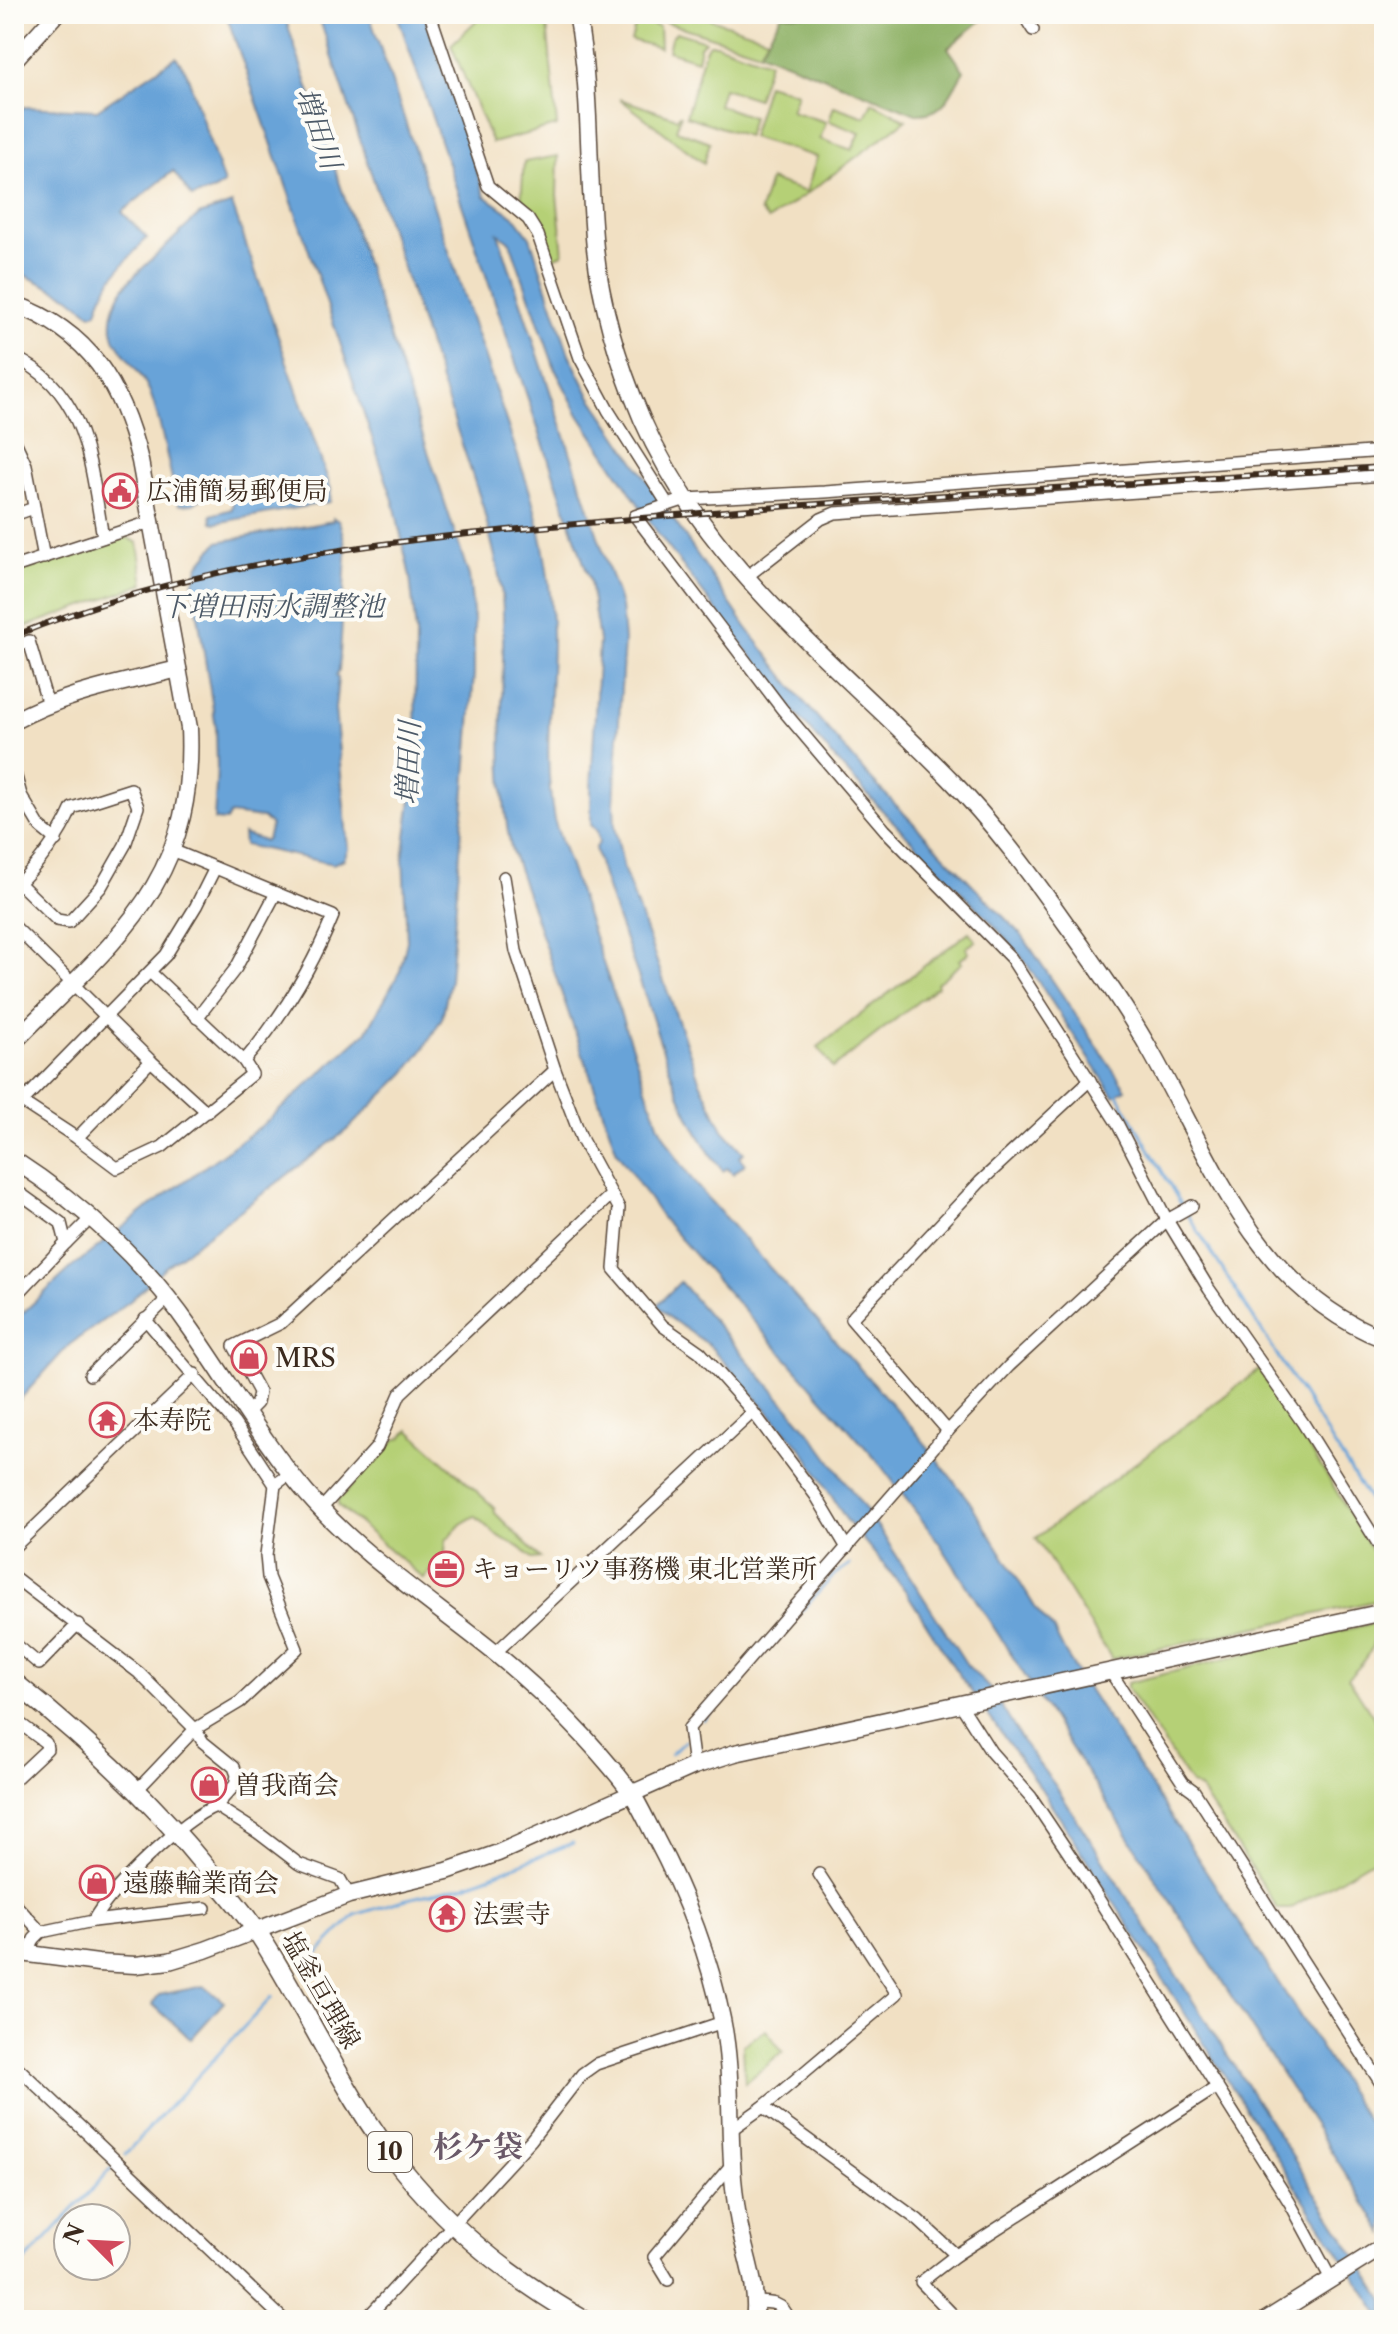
<svg xmlns="http://www.w3.org/2000/svg" width="1398" height="2334" font-family="'Libre Caslon Text','Noto Serif JP',serif">
	<rect width="100%" height="100%" fill="#fdfcf7"/>
	<filter id="ink" filterUnits="userSpaceOnUse"><feTurbulence type="fractalNoise" baseFrequency=".0125" numOctaves="2"/><feDisplacementMap in="SourceGraphic" scale="16" xChannelSelector="R" yChannelSelector="G"/><feConvolveMatrix kernelMatrix="1 2 1 2 8 2 1 2 1" color-interpolation-filters="sRGB"/></filter>
	<filter id="wash" filterUnits="userSpaceOnUse"><feTurbulence type="fractalNoise" baseFrequency=".006" numOctaves="4" result="noise"/><feDisplacementMap in="SourceGraphic" scale="32" xChannelSelector="R" yChannelSelector="G"/><feGaussianBlur stdDeviation="1.8" result="paint"/><feColorMatrix in="noise" values="0 0 0 0 0 0 0 0 0 0 0 0 0 0 0 0 0 1.4 0 .05"/><feComposite in="paint" operator="in"/></filter>
	<g filter="url(#wash)">
		<rect width="100%" height="100%" fill="#f1e0c3"/>
		<g fill="#b5d076" stroke="#787d4a" stroke-width="2">
			<path d="M483 14H546L557 126 492 143 451 45Z"/>
			<path d="M640 14H696L768 38 760 52Z"/>
			<path d="M637 19 659 27 660 48 631 40Z"/>
			<path d="M676 32 705 41 700 46 697 60 668 51 671 38Z"/>
			<path d="M709 44H716L769 62 757 99 723 88 718 105 752 117 747 136 686 116 705 50Z"/>
			<path d="M767 84 797 93 791 111 826 122 820 139 852 150 860 133 829 121 834 106 865 117 872 102 906 120 808 193 768 220 760 211 770 180 806 192 817 157 751 137Z"/>
			<path d="M620 99 677 118 681 114 676 130 710 142 704 163Z"/>
			<path d="M558 156 557 195 563 254 550 259 539 226 518 202H521L524 162Z"/>
			<path d="M126 537 138 543 144 584 14 631V573Z"/>
			<path d="M969 932 976 941 966 948 969 953 960 960 962 963 937 983 938 986 833 1068 818 1047Z"/>
			<path d="M1259 1370 1331 1482 1384 1572V1599L1112 1659 1036 1538Z"/>
			<path d="M409 1430 494 1507 495 1513 540 1558 533 1559 522 1549 495 1534 475 1516 461 1524 446 1540 445 1552 424 1579 338 1505V1500L395 1440 401 1438Z"/>
			<path d="M1373 1623C1378 1648 1366 1661 1348 1678L1384 1733V1853L1290 1909H1278L1200 1789 1191 1784 1127 1688V1683Z"/>
			<path d="M766 2030 783 2052 745 2083 743 2045Z"/>
		</g>
		<path fill="#90b267" stroke="#666e42" stroke-width="2" d="M782 14 789 15 989 14 948 48 964 71C949 94 946 115 916 114L760 52Z"/>
		<g fill="#67a3d8" stroke="#51667b" stroke-width="2">
			<path d="M226 14H284L469 576 474 621V674L450 980 442 1018 423 1050 405 1073 347 1130 164 1268 130 1301 69 1345 14 1406V1321L71 1268 146 1209 264 1124 367 1031 400 971 407 941 403 858 415 770 416 633 410 577 394 503 308 248Z"/>
			<path d="M318 14H369L530 492C544 541 553 591 552 643 551 704 543 760 554 820L659 1126 675 1155 696 1185 912 1427 970 1502 1038 1612 1053 1629 1065 1653 1384 2146V2233L940 1544 879 1463 662 1218 617 1152 511 848C494 767 505 697 503 616 503 579 491 543 483 507Z"/>
			<path d="M397 14H424L485 196 515 217 530 237 569 354 589 394 746 627 805 703 869 777 1023 937 1126 1089 1114 1096 1024 960 993 924 878 806 836 760 788 704 659 535 579 415 555 369 510 242 498 233 621 606 624 640 614 803 615 827 624 870 700 1082 723 1130 744 1153 739 1157 745 1164 733 1174 727 1168 723 1171C680 1118 664 1051 642 987 626 941 607 895 595 848L599 843 597 831 591 825V788L599 641 590 581Z"/>
			<path d="M176 57 186 71 224 184 215 190 192 197 173 171 122 212 147 238C125 262 105 280 97 312L91 314 70 297 14 270V123L23 107 97 110Z"/>
			<path d="M232 204 331 489 330 502 216 523 212 522 211 515 232 509 233 501 226 496 211 493 193 504 179 505C167 467 164 428 149 390 141 371 119 351 114 338 107 316 117 296 130 280L199 215Z"/>
			<path d="M333 518 339 521 344 539 346 556 339 670 336 676 338 678 335 709 348 849 344 859 333 864 244 845 243 834 264 841 267 839 271 825 262 818 230 814 226 821 214 820 217 768 216 728 193 584 199 565 218 542 333 521Z"/>
			<path d="M680 1282 812 1435 878 1527 967 1665 992 1691 1026 1747 1055 1785 1384 2300V2320L1312 2212 1042 1790 955 1669 905 1590 845 1518 803 1450 709 1345 670 1318 657 1305Z"/>
			<path d="M204 1986 224 2002 191 2039 152 2004 159 1995Z"/>
		</g>
		<g fill="none" stroke-linecap="round" stroke-linejoin="round">
			<g stroke="#67a3d8" stroke-width="3">
				<path d="M1116 1091 1182 1206"/>
				<path d="M1186 1212 1384 1523"/>
				<path d="M703 1720 834 1575 850 1564"/>
				<path d="M671 1754 685 1741"/>
				<path d="M302 1969 355 1915 403 1900 463 1886 573 1843"/>
				<path d="M125 2154 272 1997"/>
				<path d="M14 2273 112 2168"/>
			</g>
		</g>
	</g>
	<g filter="url(#ink)">
		<g fill="none" stroke-linecap="round" stroke-linejoin="round">
			<g stroke="#564537" stroke-width="14">
				<g id="street">
					<path d="M430 14 488 186 528 219 538 235 580 358 608 410 667 503"/>
					<path d="M1023 14 1033 30"/>
					<path d="M14 357C88 391 90 466 103 537"/>
					<path d="M14 439 26 465 44 558"/>
					<path d="M1384 451 825 492 686 499 635 516 782 709 832 768 885 830 1011 958 1117 1123 1167 1220 1209 1289 1303 1423 1384 1553"/>
					<path d="M14 515 34 508"/>
					<path d="M14 567 150 522"/>
					<path d="M745 578 821 519 835 513 1384 475"/>
					<path d="M14 648 29 641 48 705"/>
					<path d="M14 770 21 795 14 801"/>
					<path d="M21 795 40 827 56 840"/>
					<path d="M172 850 276 893"/>
					<path d="M14 877 19 883 57 920 69 922 101 887 125 845 138 807 131 789 72 808C58 840 39 864 14 888"/>
					<path d="M504 877 516 951 555 1070 582 1140 619 1208 614 1269 663 1326 700 1352 753 1412 816 1496 847 1548"/>
					<path d="M14 926 151 1061 77 1138"/>
					<path d="M151 973 244 1061"/>
					<path d="M197 1018 236 968 276 893 333 916C311 970 282 1017 244 1061L252 1074 162 1147 117 1168 77 1138 22 1102 166 955 196 906 215 868"/>
					<path d="M151 1061 207 1112"/>
					<path d="M14 1189 61 1223 66 1243 14 1298"/>
					<path d="M66 1243 91 1218"/>
					<path d="M145 1319 234 1423 275 1485"/>
					<path d="M90 1375 168 1298"/>
					<path d="M248 1412 257 1403 259 1392 234 1346 281 1323 555 1070"/>
					<path d="M948 1431 851 1319 980 1182 1090 1080"/>
					<path d="M321 1509 377 1447 400 1394 611 1195"/>
					<path d="M14 1547 195 1374"/>
					<path d="M14 1577 139 1673 195 1729 203 1742 234 1767 237 1775 235 1785 216 1806"/>
					<path d="M14 1643 39 1664 78 1624"/>
					<path d="M495 1653 753 1412"/>
					<path d="M1110 1671 1183 1783 1194 1791 1384 2088"/>
					<path d="M961 1705 991 1752 1031 1797 1084 1876 1290 2203 1331 2279"/>
					<path d="M14 1719 46 1743 47 1749 14 1780"/>
					<path d="M694 1766 689 1728 948 1431 1009 1366 1167 1220 1192 1206"/>
					<path d="M138 1789 195 1729 240 1702 297 1649 268 1577 266 1555 275 1485 291 1473"/>
					<path d="M14 1903 41 1932"/>
					<path d="M93 1921C110 1889 183 1819 216 1806L257 1832 299 1864 340 1879 349 1895"/>
					<path d="M29 1953 34 1939 41 1932 93 1921 205 1908"/>
					<path d="M14 2064 284 2320"/>
					<path d="M763 2107 918 2220 956 2255"/>
					<path d="M732 2129 763 2107 897 1994 819 1874"/>
					<path d="M668 2280 654 2257 732 2164"/>
					<path d="M754 2302C771 2302 784 2302 789 2320"/>
					<path d="M365 2320 531 2140 582 2074 596 2064 723 2022"/>
					<path d="M958 2320 921 2282 956 2255 1217 2087"/>
				</g>
			</g>
			<g stroke="#564537" stroke-width="19">
				<g id="secondary">
					<path d="M577 14C592 91 587 170 595 248 601 305 619 365 642 419 707 568 839 665 950 779 993 823 1030 873 1066 924 1096 965 1126 1007 1151 1052 1213 1162 1256 1290 1384 1339"/>
					<path d="M14 60 56 14"/>
					<path d="M14 304C90 331 122 386 140 461L189 728C196 885 114 940 14 1042"/>
					<path d="M14 721C64 693 123 683 178 669"/>
					<path d="M14 1160C82 1204 145 1262 191 1329 229 1383 264 1444 307 1494 361 1556 432 1602 495 1653 546 1695 591 1740 631 1792 640 1806 647 1822 655 1837 686 1895 709 1954 722 2019 732 2066 729 2115 732 2163 733 2184 736 2207 740 2228 746 2257 759 2290 754 2320"/>
					<path d="M14 1952 98 1963 136 1965 169 1961 205 1950 349 1895 447 1871 498 1853 694 1766 735 1753 1384 1612"/>
					<path d="M1266 2320 1384 2246"/>
				</g>
			</g>
			<g stroke="#564537" stroke-width="21">
				<path id="primary" d="M14 1682C86 1739 151 1799 209 1871 225 1891 243 1911 258 1933 308 2010 345 2098 403 2170 452 2231 516 2281 584 2320"/>
			</g>
			<use href="#street" stroke="#fff" stroke-width="11"/>
			<use href="#secondary" stroke="#fff" stroke-width="16"/>
			<use href="#primary" stroke="#fff" stroke-width="18"/>
			<g stroke="#3b2a1e" stroke-width="6">
				<path id="rail" d="M14 636C221 551 435 536 655 517 897 496 1141 483 1384 467"/>
			</g>
			<use href="#rail" stroke="#fdfcf7" stroke-width="3" stroke-dasharray="9" stroke-linecap="butt"/>
		</g>
	</g>
	<defs>
		<g id="civic-ring" transform="scale(1.8)"><circle r="9.5" fill="#fdfcf7" stroke="#d1495b" stroke-width="1.5"/><path d="M-.6-6.5H3V-4.5H.6V-3L4-1V1h2V6H-6V1h2V-1L-.6-3ZM-1.2 2.5V6h2.4V2.5Z" fill="#d1495b"/></g>
		<g id="shop-ring" transform="scale(1.8)"><circle r="9.5" fill="#fdfcf7" stroke="#d1495b" stroke-width="1.5"/><path d="M-5-2.5h2.3a2.7 3.5 0 0 1 5.4 0H5L5.5 6h-11ZM-1.5-2.5h3a1.5 2.3 0 0 0-3 0Z" fill="#d1495b"/></g>
		<g id="temple-ring" transform="scale(1.8)"><circle r="9.5" fill="#fdfcf7" stroke="#d1495b" stroke-width="1.5"/><path d="M0-6L5-2H3V0L6.5 2.5H4V6H1.5V3h-3V6H-4V2.5H-6.5L-3 0V-2H-5Z" fill="#d1495b"/></g>
		<g id="office-ring" transform="scale(1.8)"><circle r="9.5" fill="#fdfcf7" stroke="#d1495b" stroke-width="1.5"/><path d="M-6-3h4V-5.5h4V-3h4V5H-6ZM-1-4.5V-3h2v-1.5ZM-6 0V1H6V0Z" fill="#d1495b"/></g>
	</defs>
	<g fill-rule="evenodd">
		<use href="#civic-ring" x="120" y="491"/>
		<use href="#shop-ring" x="249" y="1358"/>
		<use href="#temple-ring" x="107" y="1420"/>
		<use href="#office-ring" x="446" y="1569"/>
		<use href="#shop-ring" x="209" y="1785"/>
		<use href="#shop-ring" x="97" y="1883"/>
		<use href="#temple-ring" x="447" y="1914"/>
	</g>
	<g text-anchor="middle" stroke-width="8" stroke-linejoin="round" paint-order="stroke">
		<rect fill="#fdfcf7" stroke="#75695f" stroke-width="2" x="368" y="2132" width="44" height="40" rx="6"/>
		<g font-size="24" font-weight="bold" fill="#3b2a1e">
			<text x="390" y="2160">10</text>
		</g>
		<g font-size="26" fill="#3b2a1e" stroke="#fdfcf7" text-anchor="start">
			<text x="146" y="500">広浦簡易郵便局</text>
			<text x="275" y="1367">MRS</text>
			<text x="133" y="1429">本寿院</text>
			<text x="472" y="1578">キョーリツ事務機 東北営業所</text>
			<text x="235" y="1794">曽我商会</text>
			<text x="123" y="1892">遠藤輪業商会</text>
			<text x="473" y="1923">法雲寺</text>
		</g>
		<g font-size="26" fill="#3b2a1e" stroke="#fdfcf7">
			<text transform="translate(321 1990) rotate(60)" y="9">塩釜亘理線</text>
		</g>
		<g font-size="28" font-style="italic" fill="#4d5a68" stroke="#fdfcf7">
			<text transform="translate(319 128) rotate(71)" y="10">増田川</text>
			<text x="272" y="616">下増田雨水調整池</text>
			<text transform="translate(408 763) rotate(-88)" y="10">増田川</text>
		</g>
		<g font-size="30" font-weight="bold" fill="#6a5968" stroke="#fdfcf7">
			<text x="478" y="2157">杉ケ袋</text>
		</g>
	</g>
	<rect width="1398" height="2334" fill="none" stroke="#fdfcf7" stroke-width="48"/>
	<g transform="translate(92 2242) rotate(294)"><circle r="38" fill="#fdfcf7" stroke="#afa8a0" stroke-width="2"/>
	<path d="M0-6L14 30L0 20L-14 30Z" fill="#d1495b"/>
	<text y="-12" font-size="22" font-weight="bold" text-anchor="middle" fill="#3b2a1e">N</text>
	</g>
</svg>
